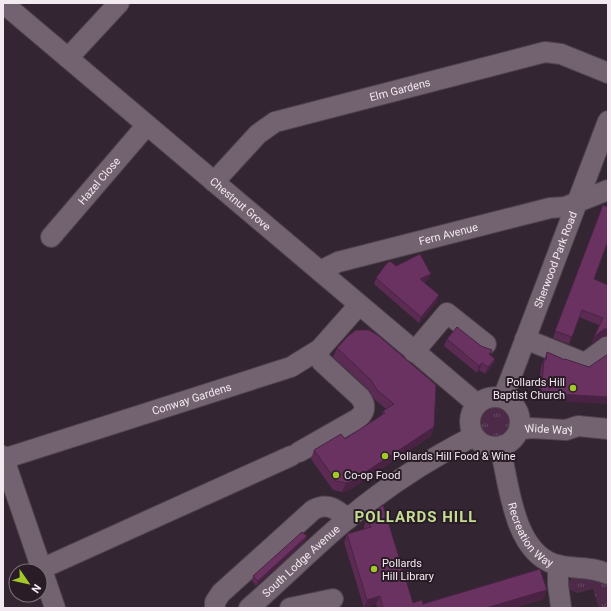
<svg xmlns="http://www.w3.org/2000/svg" width="611" height="611" font-family="Roboto,sans-serif">
	<defs>
		<pattern id="grass-tufts" width="24" height="20" patternUnits="userSpaceOnUse"><rect width="24" height="20" fill="#4d2a47"/><path d="M3 7l-1-3M5 7V3M7 7l1-3M15 17l-1-3M17 17v-4M19 17l1-3" fill="none" stroke="#674962"/></pattern>
	</defs>
	<rect width="100%" height="100%" fill="#332531"/>
	<g fill="url(#grass-tufts)">
		<circle cx="494" cy="421" r="16"/>
		<path d="M573 576H580L608 584V608H599L593 589 578 593 570 590 568 583Z"/>
	</g>
	<g fill="none" stroke-linecap="round" stroke-linejoin="round">
		<g stroke="#4f434c" stroke-width="22">
			<g id="minor">
				<path id="s1" d="M3 3 477 404"/>
				<path d="M68 58 119 3"/>
				<path id="s2" d="M214 182 258 134 275 122 545 52 561 54 608 73"/>
				<path id="s3" d="M51 237 147 125"/>
				<path id="s4" d="M320 271 338 262 550 208 565 207 608 190"/>
				<path d="M525 339 585 363 608 346"/>
				<path d="M414 352 447 313 486 344"/>
				<circle cx="495" cy="422" r="25"/>
				<path id="s5" d="M503 398 608 121"/>
				<path id="s6" d="M519 430 531 428 566 430 578 426 608 429"/>
				<path id="s7" d="M500 447C509 483 513 550 554 564 573 570 589 565 608 574"/>
				<path d="M299 452 357 419C365 413 367 406 360 397L322 362 316 352"/>
				<path d="M3 456 55 608"/>
				<path id="s8" d="M3 459 291 367 320 349 359 305"/>
				<path d="M558 565V585L561 607"/>
				<path d="M41 569 291 456"/>
				<path d="M215 608V602L221 593 313 510C328 502 336 509 348 519"/>
				<path id="s9" d="M249 608C279 582 307 554 337 528 378 492 425 461 474 436"/>
				<path d="M290 608 333 599"/>
			</g>
		</g>
		<use href="#minor" stroke="#736370" stroke-width="20"/>
	</g>
	<g fill="#5b2b53">
		<path d="M603 205 594 279 608 285V336L602 337 591 344 599 325 579 317 569 344 553 338Z"/>
		<path d="M396 266 428 280 424 282 437 302 419 323 374 284 376 278Z"/>
		<path d="M348 336 431 436 349 490 342 492 333 490 311 459 314 450 345 439 382 415 383 411 386 409 374 399 368 389 333 357 337 348Z"/>
		<path d="M447 339 481 346 492 350 490 355 495 359 492 366 485 374 479 370 477 373 444 346Z"/>
		<path d="M547 352 563 360 589 367 538 400 541 367 544 360Z"/>
		<path d="M367 518 413 603 423 604 544 599 512 608H378L376 604 364 608 344 542 347 534 364 529V526Z"/>
		<path d="M307 536 305 541 256 586 252 581 253 576Z"/>
	</g>
	<g fill="#4a2344">
		<path d="M431 274 428 280 418 286 420 279Z"/>
		<path d="M439 295 437 302 419 323 421 317Z"/>
		<path d="M604 329H608V336L602 337 591 344 594 337Z"/>
		<path d="M495 359 492 366 485 374 488 367Z"/>
		<path d="M482 363 479 370 477 373 479 366Z"/>
		<path d="M541 393 608 397V404L538 400Z"/>
		<path d="M434 427 431 436 349 490 342 492 346 483Z"/>
		<path d="M307 536 305 541 256 586 258 581Z"/>
		<path d="M547 590 544 599 512 608H486Z"/>
		<path d="M380 596 376 604 364 608 367 600Z"/>
	</g>
	<g fill="#6a3261" stroke="#4a2344">
		<path d="M603 205 608 207V241L594 279 608 285V329H604L594 337 603 318 582 310 572 337 555 331Z"/>
		<path d="M420 254 431 274 420 279 439 295 421 317 376 278 386 264 390 261 396 266Z"/>
		<path d="M457 327 481 346 492 350 489 354 495 359 488 367 482 363 479 366 447 339Z"/>
		<path d="M356 330H369L379 336 436 385 434 427 352 481 346 483 336 481 314 450 341 434 345 439 385 413 383 411 394 404 377 390 371 380 337 348 348 336Z"/>
		<path d="M547 352 563 359V360L565 359 589 367 608 354V397L541 393 544 360H546Z"/>
		<path d="M383 505 413 603 422 600 423 604 540 569 547 590 486 608H383L380 596 367 600 347 534 371 527 367 518Z"/>
		<path d="M302 532 307 536 258 581 253 576Z"/>
	</g>
	<g fill="#a2c929" stroke="#291c27" stroke-width="1.5">
		<circle cx="573" cy="388" r="4"/>
		<circle cx="385" cy="456" r="4"/>
		<circle cx="336" cy="475" r="4"/>
		<circle cx="374" cy="569" r="4"/>
	</g>
	<g text-anchor="middle" stroke-width="4" stroke-linejoin="round" paint-order="stroke">
		<g font-size="11" fill="#f3e9f0" stroke="#291c27">
			<text dy="4" stroke="none"><textPath href="#s2" startOffset="215">Elm Gardens</textPath></text>
			<text dy="4" stroke="none"><textPath href="#s3" startOffset="74">Hazel Close</textPath></text>
			<text dy="4" stroke="none"><textPath href="#s1" startOffset="311">Chestnut Grove</textPath></text>
			<text dy="4" stroke="none"><textPath href="#s4" startOffset="134">Fern Avenue</textPath></text>
			<text dy="4" stroke="none"><textPath href="#s5" startOffset="148">Sherwood Park Road</textPath></text>
			<text dy="4" stroke="none"><textPath href="#s8" startOffset="198">Conway Gardens</textPath></text>
			<text dy="4" stroke="none"><textPath href="#s6" startOffset="30">Wide Way</textPath></text>
			<text dy="4" stroke="none"><textPath href="#s7" startOffset="95">Recreation Way</textPath></text>
			<text dy="4" stroke="none"><textPath href="#s9" startOffset="70">South Lodge Avenue</textPath></text>
		</g>
		<g font-size="11" fill="#f3e9f0" stroke="#291c27" text-anchor="start">
			<text x="565" y="386" text-anchor="end">Pollards Hill<tspan x="565" dy="13">Baptist Church</tspan></text>
			<text x="393" y="460">Pollards Hill Food &amp; Wine</text>
			<text x="344" y="479">Co-op Food</text>
			<text x="382" y="567">Pollards<tspan x="382" dy="13">Hill Library</tspan></text>
		</g>
		<g font-size="15" font-weight="bold" letter-spacing="1" fill="#c5dd93" stroke="#291c27">
			<text x="416" y="522">POLLARDS HILL</text>
		</g>
	</g>
	<rect width="611" height="611" fill="none" stroke="#f3e9f0" stroke-width="8"/>
	<g transform="translate(28 583) rotate(124)"><circle r="19" fill="#291c27" stroke="#7a6e77"/>
	<path d="M0-3L7 15L0 10L-7 15Z" fill="#a2c929"/>
	<text y="-6" font-size="11" font-weight="bold" text-anchor="middle" fill="#f3e9f0">N</text>
	</g>
</svg>
